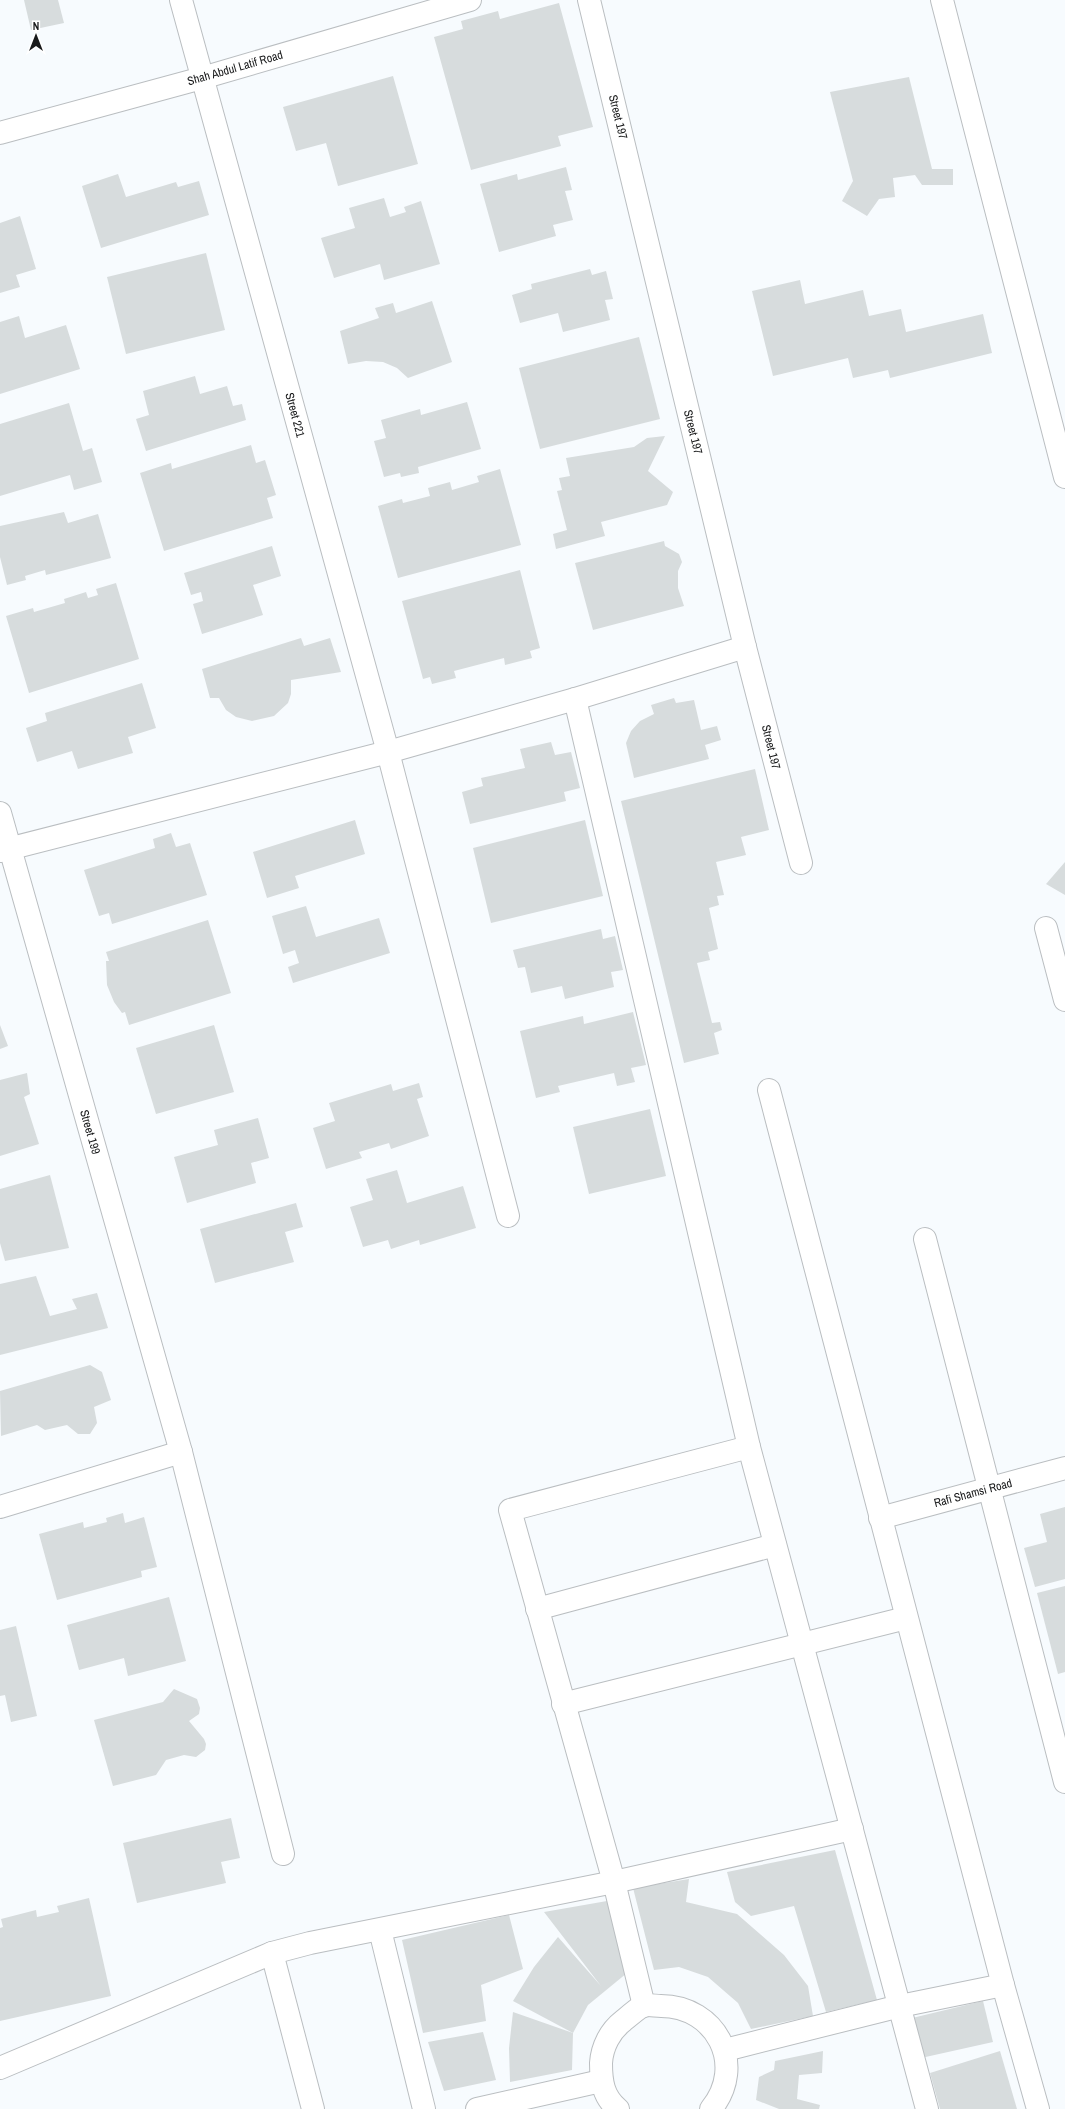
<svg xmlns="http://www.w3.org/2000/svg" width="1065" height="2109" font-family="'Archivo Narrow',sans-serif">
	<rect width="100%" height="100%" fill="#f7fbfe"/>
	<g fill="#d7dcdd">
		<path d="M24 0H58L64 23 31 30Z"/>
		<path d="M559 3 593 127 558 136 561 146 471 170 434 37 463 29 461 21 498 11 500 19Z"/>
		<path d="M393 76 418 164 338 186 326 143 296 151 283 107Z"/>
		<path d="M909 77 932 169H953V185H922L915 175 893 178 895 197 879 199 867 216 842 201 853 181 830 92Z"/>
		<path d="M566 167 572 190 565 191 573 220 553 225 556 236 499 252 480 184 517 174 518 180Z"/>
		<path d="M118 174 126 197 176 182 178 187 199 181 209 215 101 248 82 186Z"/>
		<path d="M384 198 390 217 406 212 404 207 421 201 440 264 384 280 380 264 334 278 321 238 355 228 349 208Z"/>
		<path d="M20 216 36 269 16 275 20 287 0 293V223Z"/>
		<path d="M206 253 225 330 126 354 107 277Z"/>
		<path d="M590 269 592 275 606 271 613 299 605 300 610 320 563 332 558 313 520 323 512 295 532 289 531 284Z"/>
		<path d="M800 280 805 304 863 290 869 316 901 309 906 332 983 314 992 353 890 378 888 370 853 378 848 358 773 376 752 291Z"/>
		<path d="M432 301 452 362 408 378 397 368 383 362 366 361 348 364 340 331 379 318 375 308 393 303 396 313Z"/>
		<path d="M19 316 25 338 66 325 80 369 0 394V322Z"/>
		<path d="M639 337 660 419 540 449 519 368Z"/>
		<path d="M195 376 200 394 227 386 233 406 242 404 246 420 146 451 136 419 149 415 143 391Z"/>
		<path d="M467 402 481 449 418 467 419 473 401 477 400 473 384 477 374 441 386 438 381 420 420 409 421 415Z"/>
		<path d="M69 403 83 451 92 448 102 482 74 490 70 475 0 496V424Z"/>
		<path d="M665 436 648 471 673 492 667 505 601 522 605 536 556 549 553 534 567 530 557 491 562 490 559 478 570 476 566 458 634 447 647 438Z"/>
		<path d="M251 445 256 463 265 460 276 495 267 498 273 518 164 551 140 473 171 463 172 469Z"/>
		<path d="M500 469 521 545 398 578 378 506 402 499 403 503 430 496 428 488 450 482 452 490 479 482 477 476Z"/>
		<path d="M64 512 68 523 98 514 111 558 46 575 45 570 25 576 26 580 7 585 0 557V526Z"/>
		<path d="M664 541 665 546 679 554 682 562 678 571V588L684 606 593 630 575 563Z"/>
		<path d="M272 546 281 576 253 585 263 615 202 634 193 604 203 601 201 592 191 595 184 573Z"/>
		<path d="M520 570 540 648 530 651 532 658 505 665 504 658 454 671 456 678 432 684 430 677 423 679 402 601Z"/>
		<path d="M116 583 139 659 29 693 6 616 33 608 34 612 65 603 64 599 86 592 88 598 98 595 96 589Z"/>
		<path d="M301 638 304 646 330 638 341 672 291 680V694L288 703 274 716 252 721 236 717 226 710 219 698H210L202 669Z"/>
		<path d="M142 683 156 728 128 737 133 753 78 769 72 751 37 762 26 728 47 721 45 713Z"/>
		<path d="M674 698 676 703 694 700 701 730 717 726 721 740 705 745 709 759 634 778 626 743 631 731 640 721 654 714 651 705Z"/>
		<path d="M551 742 555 755 571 752 580 788 564 792 566 801 470 824 462 792 483 786 481 778 525 768 520 749Z"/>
		<path d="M755 769 769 830 741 837 746 855 716 862 724 895 717 896 719 905 709 908 718 949 708 952 710 960 697 963 712 1023 720 1022 722 1030 714 1033 719 1054 684 1063 621 801Z"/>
		<path d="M355 820 365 854 295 876 299 888 267 898 253 852Z"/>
		<path d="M585 820 603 896 491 923 473 848Z"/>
		<path d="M171 833 176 847 190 843 207 895 112 924 109 913 99 916 84 870 155 848 153 839Z"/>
		<path d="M1065 862V895L1046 884Z"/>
		<path d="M306 906 316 937 379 918 390 953 293 983 288 967 299 963 295 950 283 954 272 916Z"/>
		<path d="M208 920 231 993 129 1025 125 1012 122 1013 114 1002 107 985 106 961H109L106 952Z"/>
		<path d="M601 929 603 939 615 936 623 970 611 972 614 987 565 999 562 986 531 993 525 967 518 968 513 950Z"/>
		<path d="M633 1012 646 1065 631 1068 635 1082 617 1086 614 1073 558 1086 560 1092 536 1098 520 1031 583 1016 584 1024Z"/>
		<path d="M0 1025 8 1046 0 1049Z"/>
		<path d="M214 1025 234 1092 156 1114 136 1048Z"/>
		<path d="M27 1073 30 1094 24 1097 39 1144 0 1156V1080Z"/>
		<path d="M419 1083 423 1097 417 1099 429 1136 391 1149 389 1143 359 1152 362 1158 326 1169 313 1128 335 1121 329 1103 391 1084 393 1091Z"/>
		<path d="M650 1109 666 1176 589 1194 573 1127Z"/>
		<path d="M258 1118 269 1158 251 1163 256 1183 187 1203 174 1157 218 1145 214 1130Z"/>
		<path d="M397 1170 407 1203 463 1186 476 1228 420 1245 419 1240 391 1249 388 1240 363 1247 350 1207 373 1200 366 1179Z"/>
		<path d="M50 1175 69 1248 5 1261 0 1243V1189Z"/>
		<path d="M296 1203 303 1227 285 1232 294 1262 215 1283 200 1229Z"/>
		<path d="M36 1276 50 1316 77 1309 72 1299 97 1293 108 1328 0 1355V1284Z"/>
		<path d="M90 1365 102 1372 111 1400 94 1407 97 1423 90 1434H78L67 1425 45 1430 37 1425 1 1436 0 1391Z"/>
		<path d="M1065 1507V1579L1035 1587 1024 1548 1047 1542 1040 1514Z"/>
		<path d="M123 1513 125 1523 144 1517 157 1567 141 1571 142 1577 57 1600 39 1534 83 1522 84 1528 107 1522 106 1518Z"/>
		<path d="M1065 1586V1672L1058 1674 1037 1593Z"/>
		<path d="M169 1597 186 1661 128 1676 124 1658 79 1670 67 1625Z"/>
		<path d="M16 1626 37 1716 11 1722 5 1695 0 1696V1630Z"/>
		<path d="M174 1689 197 1699 200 1708 199 1714 189 1721 204 1739 206 1744 205 1750 196 1757 184 1755 166 1760 156 1775 113 1786 94 1720 163 1702Z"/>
		<path d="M231 1818 240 1858 221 1862 226 1883 137 1903 123 1843Z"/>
		<path d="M835 1850 877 2000 826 2012 794 1906 751 1916 735 1902 727 1872Z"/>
		<path d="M689 1879 686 1902 737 1914 784 1955 808 1986 813 2016 751 2029 738 2003 708 1977 679 1967 654 1970 633 1888Z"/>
		<path d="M89 1898 111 1996 0 2021V1928L3 1927 1 1919 36 1910 37 1917 59 1912 57 1906Z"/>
		<path d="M607 1901 627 1973 588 2005 573 2033 513 2001 534 1967 558 1937 601 1986 544 1912Z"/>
		<path d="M509 1915 523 1969 481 1985 486 2021 423 2033 402 1940Z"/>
		<path d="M983 2001 993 2042 921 2058 908 2019Z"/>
		<path d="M513 2012 573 2033 572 2070 510 2082 509 2048Z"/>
		<path d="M483 2032 496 2080 444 2091 428 2042Z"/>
		<path d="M823 2051 822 2073 799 2075 797 2099 820 2105 819 2109H779L756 2100 759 2077 774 2070 775 2061Z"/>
		<path d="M1000 2051 1017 2109H940L930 2073Z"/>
	</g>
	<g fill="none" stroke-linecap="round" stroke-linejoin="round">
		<g stroke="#babec1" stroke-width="24">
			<g id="minor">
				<path d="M181 0 388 752 508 1216"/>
				<path d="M589 0 745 647 801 863"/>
				<path d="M942 0 1065 477"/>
				<path d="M0 133 202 78 470 0"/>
				<path d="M575 699 749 1447 927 2109"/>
				<path d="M0 813 181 1452 283 1854"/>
				<path d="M0 851 388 752 575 699 745 647"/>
				<path d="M1046 928 1065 1000"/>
				<path d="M769 1090 1003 1985 1038 2109"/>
				<path d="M925 1239 1065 1782"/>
				<path d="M0 1507 181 1452"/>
				<path d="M880 1518 1065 1468"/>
				<path d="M537 1609 775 1545"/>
				<path d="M563 1704 906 1618"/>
				<path d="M380 1930 424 2109"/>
				<path d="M272 1953 313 2109"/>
				<path d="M644 2006 614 1882 510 1510 749 1447"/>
				<path d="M725 2050 900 2006 1003 1985"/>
				<path d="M0 2068 272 1953 310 1943 614 1882 852 1829"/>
				<path d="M477 2109 601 2081"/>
				<path d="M618 2109C603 2097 601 2081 601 2063 602 2047 610 2031 623 2021 629 2016 636 2010 642 2006 647 2004 655 2006 661 2006 716 2006 747 2065 711 2109"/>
			</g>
		</g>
		<use href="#minor" stroke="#fff" stroke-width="22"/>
	</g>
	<g text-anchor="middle" stroke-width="3.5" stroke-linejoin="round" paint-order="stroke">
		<g font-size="12" fill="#191a1b" stroke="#fff">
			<text transform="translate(235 68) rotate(-16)" y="4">Shah Abdul Latif Road</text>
			<text transform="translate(618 117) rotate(76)" y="4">Street 197</text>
			<text transform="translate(295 415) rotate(75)" y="4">Street 221</text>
			<text transform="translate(693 432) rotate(76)" y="4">Street 197</text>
			<text transform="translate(771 747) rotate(76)" y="4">Street 197</text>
			<text transform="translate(90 1132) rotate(74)" y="4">Street 199</text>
			<text transform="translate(973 1493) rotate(-15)" y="4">Rafi Shamsi Road</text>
		</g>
	</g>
	<g transform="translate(36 36)" stroke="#ffffff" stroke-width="3" paint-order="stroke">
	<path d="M0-3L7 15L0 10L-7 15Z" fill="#191a1b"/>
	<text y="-6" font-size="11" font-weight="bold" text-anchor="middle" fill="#191a1b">N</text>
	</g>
</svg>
